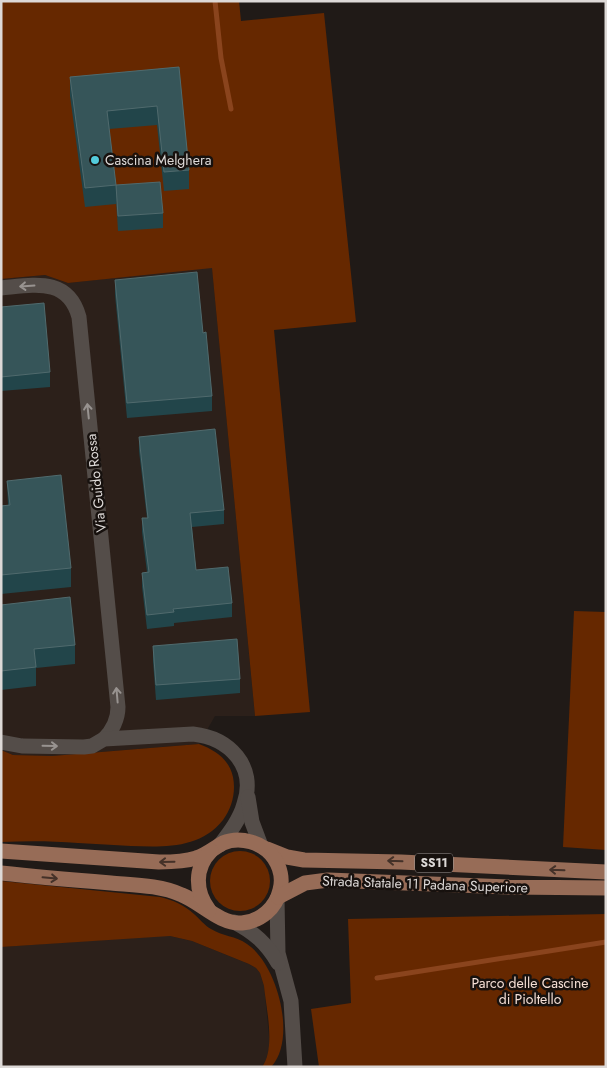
<svg xmlns="http://www.w3.org/2000/svg" width="607" height="1068" font-family="Jost,sans-serif">
	<rect width="100%" height="100%" fill="#201a17"/>
	<g fill="#2c201a">
		<path d="M212 267 255 716H215L199 744 52 756 13 755 1 750V279L45 275 68 283Z"/>
		<path d="M158 936H170L192 941 249 964 256 968 260 973 264 986 270 1046 266 1060 262 1067H1V947Z"/>
	</g>
	<g fill="#662800">
		<path d="M1 1H239L241 21 324 13 356 322 274 330 310 712 255 716 212 268 68 283 45 275 1 279Z"/>
		<path d="M574 611 606 612V850L563 847Z"/>
		<path d="M199 744C215 750 229 759 233 777 236 792 232 808 223 820 200 849 164 847 131 846 114 845 96 844 78 843 52 841 27 841 1 842V750L13 755 52 756Z"/>
		<circle cx="240" cy="881" r="30"/>
		<path d="M1 881 160 897C173 900 184 905 194 914 200 919 204 925 211 929 222 936 236 936 247 944 277 964 297 1037 272 1066L262 1067C276 1048 266 1008 264 986L260 973 256 968 249 964 192 941 170 936 1 947Z"/>
		<path d="M606 914V1067H319L311 1009 351 1003 348 919Z"/>
	</g>
	<g fill="none" stroke-linecap="round" stroke-linejoin="round">
		<g stroke="#8a441d" stroke-width="5">
			<path d="M215 1 221 58 231 109"/>
			<path d="M377 978 606 942"/>
		</g>
		<g stroke="#544d49" stroke-width="15">
			<path d="M1 288C34 285 68 277 79 317L118 707C118 719 112 731 104 739"/>
			<path d="M1 742 22 746 84 747 92 746 104 739 193 734C229 738 257 766 244 804 240 819 230 832 220 845"/>
			<path d="M248 797 252 822 261 846"/>
			<path d="M277 899 278 953 291 1001 295 1067"/>
			<path d="M234 922C254 932 267 944 278 963"/>
		</g>
		<g stroke="#976c57" stroke-width="15">
			<path d="M267 849 287 857 304 860 401 862 606 872"/>
			<path d="M1 851 159 862C171 862 184 862 196 858 206 855 214 848 223 843 240 836 263 842 274 858 280 867 283 879 280 890 276 908 261 921 242 923 219 924 202 903 182 895 160 885 134 885 111 883 74 880 38 877 1 873"/>
			<path d="M278 897 305 883 328 880 509 887 606 888"/>
			<path d="M209 910C195 892 194 868 211 851"/>
		</g>
	</g>
	<g fill="#22454a">
		<path d="M179 67 189 170V189L164 191 157 125 109 129 116 185V204L85 207 70 96V77Z"/>
		<path d="M116 185 163 213V228L118 231 116 200Z"/>
		<path d="M115 280 203 333 212 396V411L127 418 115 295Z"/>
		<path d="M1 307 50 372V387L1 391Z"/>
		<path d="M139 437 224 510V524L192 527 196 570 232 603V617L174 623V626L147 629 142 587V573L147 572 142 532V518H147L139 451Z"/>
		<path d="M7 481 71 568V587L1 594V506L8 505Z"/>
		<path d="M1 605 75 645V664L36 668V686L1 690Z"/>
		<path d="M153 646 240 679V693L156 700 153 661Z"/>
	</g>
	<g fill="#365559" stroke="#506a6d">
		<path d="M179 67 189 170 164 172 157 106 107 111 116 185 85 188 70 77Z"/>
		<path d="M160 182 163 213 118 216 116 185Z"/>
		<path d="M197 272 203 333 206 332 212 396 127 403 115 280Z"/>
		<path d="M44 303 50 372 1 377V307Z"/>
		<path d="M215 429 224 510 190 513 196 570 228 567 232 603 173 609 174 612 147 615 142 573 149 572 142 518H148L139 437Z"/>
		<path d="M61 475 71 568 1 575V506L10 505 7 481Z"/>
		<path d="M70 597 75 645 34 649 36 667 1 671V605Z"/>
		<path d="M237 639 240 679 156 685 153 646Z"/>
	</g>
	<defs><path id="oneway-shaft" d="M-6 0H5M1.5-3L5.5 0L1.5 3" fill="none" stroke-width="1.6" stroke-linecap="round" stroke-linejoin="round" transform="scale(1.25)"/></defs>
	<g stroke="#989390">
		<use href="#oneway-shaft" transform="translate(27 286) rotate(176)"/>
		<use href="#oneway-shaft" transform="translate(88 411) rotate(-96)"/>
		<use href="#oneway-shaft" transform="translate(117 695) rotate(-95)"/>
		<use href="#oneway-shaft" transform="translate(50 746) rotate(1)"/>
	</g>
	<g stroke="#443128">
		<use href="#oneway-shaft" transform="translate(395 861) rotate(-178)"/>
		<use href="#oneway-shaft" transform="translate(167 862) rotate(179)"/>
		<use href="#oneway-shaft" transform="translate(557 870) rotate(-178)"/>
		<use href="#oneway-shaft" transform="translate(50 878) rotate(5)"/>
	</g>
	<circle fill="#53cbdb" stroke="#17110e" stroke-width="2" cx="95" cy="160" r="5"/>
	<g text-anchor="middle" stroke-width="5" stroke-linejoin="round" paint-order="stroke">
		<rect fill="#17110e" stroke="#a29d9b" stroke-width="1" x="415" y="853.5" width="38" height="19" rx="4"/>
		<g font-size="12" font-weight="bold" fill="#ddd9d7">
			<text x="434" y="867">SS11</text>
		</g>
		<g font-size="14" fill="#ddd9d7" stroke="#17110e" text-anchor="start">
			<text x="105" y="165">Cascina Melghera</text>
		</g>
		<g font-size="14" fill="#ddd9d7" stroke="#17110e">
			<text transform="translate(96 483) rotate(-96)" y="5">Via Guido Rossa</text>
			<text transform="translate(425 884) rotate(2)" y="5">Strada Statale 11 Padana Superiore</text>
		</g>
		<g font-size="14" fill="#f5dfd5" stroke="#17110e">
			<text x="530" y="988">Parco delle Cascine<tspan x="530" dy="16">di Pioltello</tspan></text>
		</g>
	</g>
	<rect width="607" height="1068" fill="none" stroke="#ddd9d7" stroke-width="5"/>
</svg>
